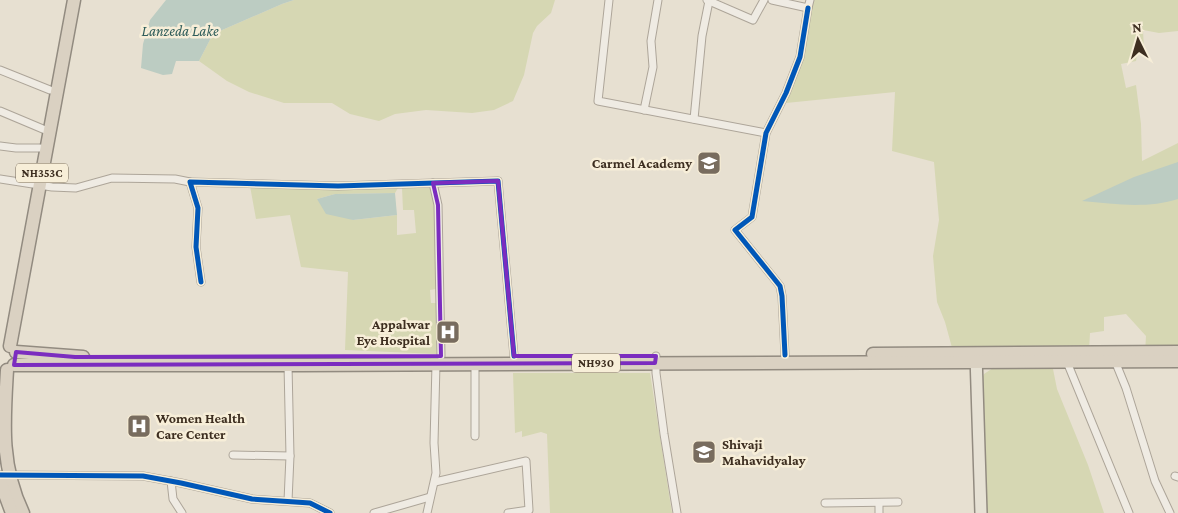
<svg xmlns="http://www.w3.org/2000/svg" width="1178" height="513" font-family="'Crimson Pro',serif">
	<rect width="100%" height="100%" fill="#e7e0d1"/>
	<g fill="#d6d7b3">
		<path d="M294 0H555L551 13 537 26 533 33 524 75 513 101 494 110 472 113 426 110 395 114 379 121 350 114 332 103H284L249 92 227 81 199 61 213 34 282 4Z"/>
		<path d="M813 0H1178V31L1159 33 1143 30 1144 50 1137 54 1136 61 1121 64 1126 88 1136 85 1141 124 1142 161 1178 143V352H1145L1146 336 1126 314 1104 317V331L1090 333 1089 350 954 355 945 322 937 302 933 256 939 220 934 162 892 151 895 92 786 103 803 58Z"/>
		<path d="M250 186 338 189 398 188 395 193 335 194 317 199 353 220 397 215V235L416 233 414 210H403L402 188H431L434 205 436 289 430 290 431 303H436L437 354 345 350 348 272 301 267 290 215 256 219Z"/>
		<path d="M993 368 1053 369 1057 389 1088 465 1104 513H985L982 379 984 374Z"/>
		<path d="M513 373H650L672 513H550L547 434 541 432 522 437V431L515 433Z"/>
	</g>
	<g fill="#bcccc2">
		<path d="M166 0H294L282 4 213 34 199 61H176L172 74 163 75 141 68 143 44 150 20Z"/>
		<path d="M1178 162V199C1147 209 1114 204 1082 201L1134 177Z"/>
		<path d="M395 193 397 215 353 220 326 214 317 199 335 194Z"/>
	</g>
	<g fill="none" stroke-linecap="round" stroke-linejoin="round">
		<g stroke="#ada599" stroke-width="9">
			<g id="street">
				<path d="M609 0 598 101 766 133"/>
				<path d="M707 0 753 20 764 0"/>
				<path d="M772 0 808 8 810 0"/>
				<path d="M0 70 50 90"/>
				<path d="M644 110 653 67 651 41 658 0"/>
				<path d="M0 111 50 132"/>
				<path d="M694 119 702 36 709 1"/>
				<path d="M0 146 16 148H40"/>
				<path d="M0 179 52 187 76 188 112 178 175 179 190 182"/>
				<path d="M433 183 438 205 441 356"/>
				<path d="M201 282 196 247 198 208 190 182 338 186 498 181 514 356"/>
				<path d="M785 355 782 296 780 286 735 230 752 217 766 133 786 93 800 57 808 8"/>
				<path d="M656 356V373L664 434 677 513"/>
				<path d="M1115 361 1126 388 1155 481 1170 513"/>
				<path d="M1067 362 1129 513"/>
				<path d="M475 436V364"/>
				<path d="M233 455 290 456"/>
				<path d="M0 475 143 476 181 483 252 499 310 503 330 513"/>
				<path d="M1175 476 1178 477"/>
				<path d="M171 481 173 499 182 513"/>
				<path d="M435 482 526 461 529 510 508 513"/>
				<path d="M288 501 290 456 288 365"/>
				<path d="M825 503 898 502"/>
				<path d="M879 503V513"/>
				<path d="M374 513 430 497"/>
				<path d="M427 513 436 473 434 443 436 364"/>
			</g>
		</g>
		<g stroke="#928b80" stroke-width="14">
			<path id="primary" d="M976 355 981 513"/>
		</g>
		<g stroke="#928b80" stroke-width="15">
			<g id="highway">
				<path d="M10 346 74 0"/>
				<path d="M16 352 83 357"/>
				<path d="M873 354 1178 352"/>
				<path d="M14 365H302L1178 361"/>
				<path d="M7 370C4 421 0 465 23 513"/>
				<path d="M0 481 12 513"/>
			</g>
		</g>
		<use href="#street" stroke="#efebe3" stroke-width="7"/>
		<use href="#primary" stroke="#e6e1d4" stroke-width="11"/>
		<use href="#highway" stroke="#dad1c2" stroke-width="12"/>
		<g stroke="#f7eed8" stroke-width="8">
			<g id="cycleway">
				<path d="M201 282 196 247 198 208 190 182 338 186 498 181 514 356"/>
				<path d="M785 355 782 296 780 286 735 230 752 217 766 133 786 93 800 57 808 8"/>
				<path d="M0 475 143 476 181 483 252 499 310 503 330 513"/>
			</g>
		</g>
		<use href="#cycleway" stroke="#0057b8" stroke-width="5"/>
	</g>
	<path fill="none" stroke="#7b2cbf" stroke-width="4" stroke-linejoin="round" d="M498 181 514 356H656L655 363 14 365 16 352 75 357 441 356 438 205 433 183Z"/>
	<defs>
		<g id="school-square" transform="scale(1.25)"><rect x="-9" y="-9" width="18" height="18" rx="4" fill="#786c5e" stroke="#f7eed8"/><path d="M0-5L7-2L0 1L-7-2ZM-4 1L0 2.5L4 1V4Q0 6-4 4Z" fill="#fff"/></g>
		<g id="hospital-square" transform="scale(1.25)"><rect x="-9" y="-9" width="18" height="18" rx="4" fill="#786c5e" stroke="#f7eed8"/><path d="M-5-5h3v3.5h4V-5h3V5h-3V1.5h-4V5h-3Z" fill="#fff"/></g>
	</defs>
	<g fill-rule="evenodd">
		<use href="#school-square" x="709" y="163"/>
		<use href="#hospital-square" x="448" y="332"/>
		<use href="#hospital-square" x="139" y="426"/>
		<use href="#school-square" x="704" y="452"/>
	</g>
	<g text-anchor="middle" stroke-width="5" stroke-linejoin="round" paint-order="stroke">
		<g fill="#f7eed8" stroke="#756857" stroke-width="1">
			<rect x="16" y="163.5" width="52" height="19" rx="4"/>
			<rect x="572" y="353.5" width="48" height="19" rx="4"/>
		</g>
		<g font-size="12" font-weight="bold" fill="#3d2e20">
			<text x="42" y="177">NH353C</text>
			<text x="596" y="367">NH930</text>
		</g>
		<g font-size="14" font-weight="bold" fill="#3d2e20" stroke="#f7eed8" text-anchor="end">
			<text x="692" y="168">Carmel Academy</text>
			<text x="430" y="329">Appalwar<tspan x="430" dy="16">Eye Hospital</tspan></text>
			<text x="156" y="423" text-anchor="start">Women Health<tspan x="156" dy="16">Care Center</tspan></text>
			<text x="722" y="449" text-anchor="start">Shivaji<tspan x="722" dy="16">Mahavidyalay</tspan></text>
		</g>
		<g font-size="15" font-style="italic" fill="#2f5d5a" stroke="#f7eed8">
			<text x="180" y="36">Lanzeda Lake</text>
		</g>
	</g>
	<g transform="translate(1138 40) rotate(355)" stroke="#f7eed8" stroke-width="4" paint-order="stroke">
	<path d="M0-4L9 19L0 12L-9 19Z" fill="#3d2e20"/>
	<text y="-8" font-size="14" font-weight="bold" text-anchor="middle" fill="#3d2e20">N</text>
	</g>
</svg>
